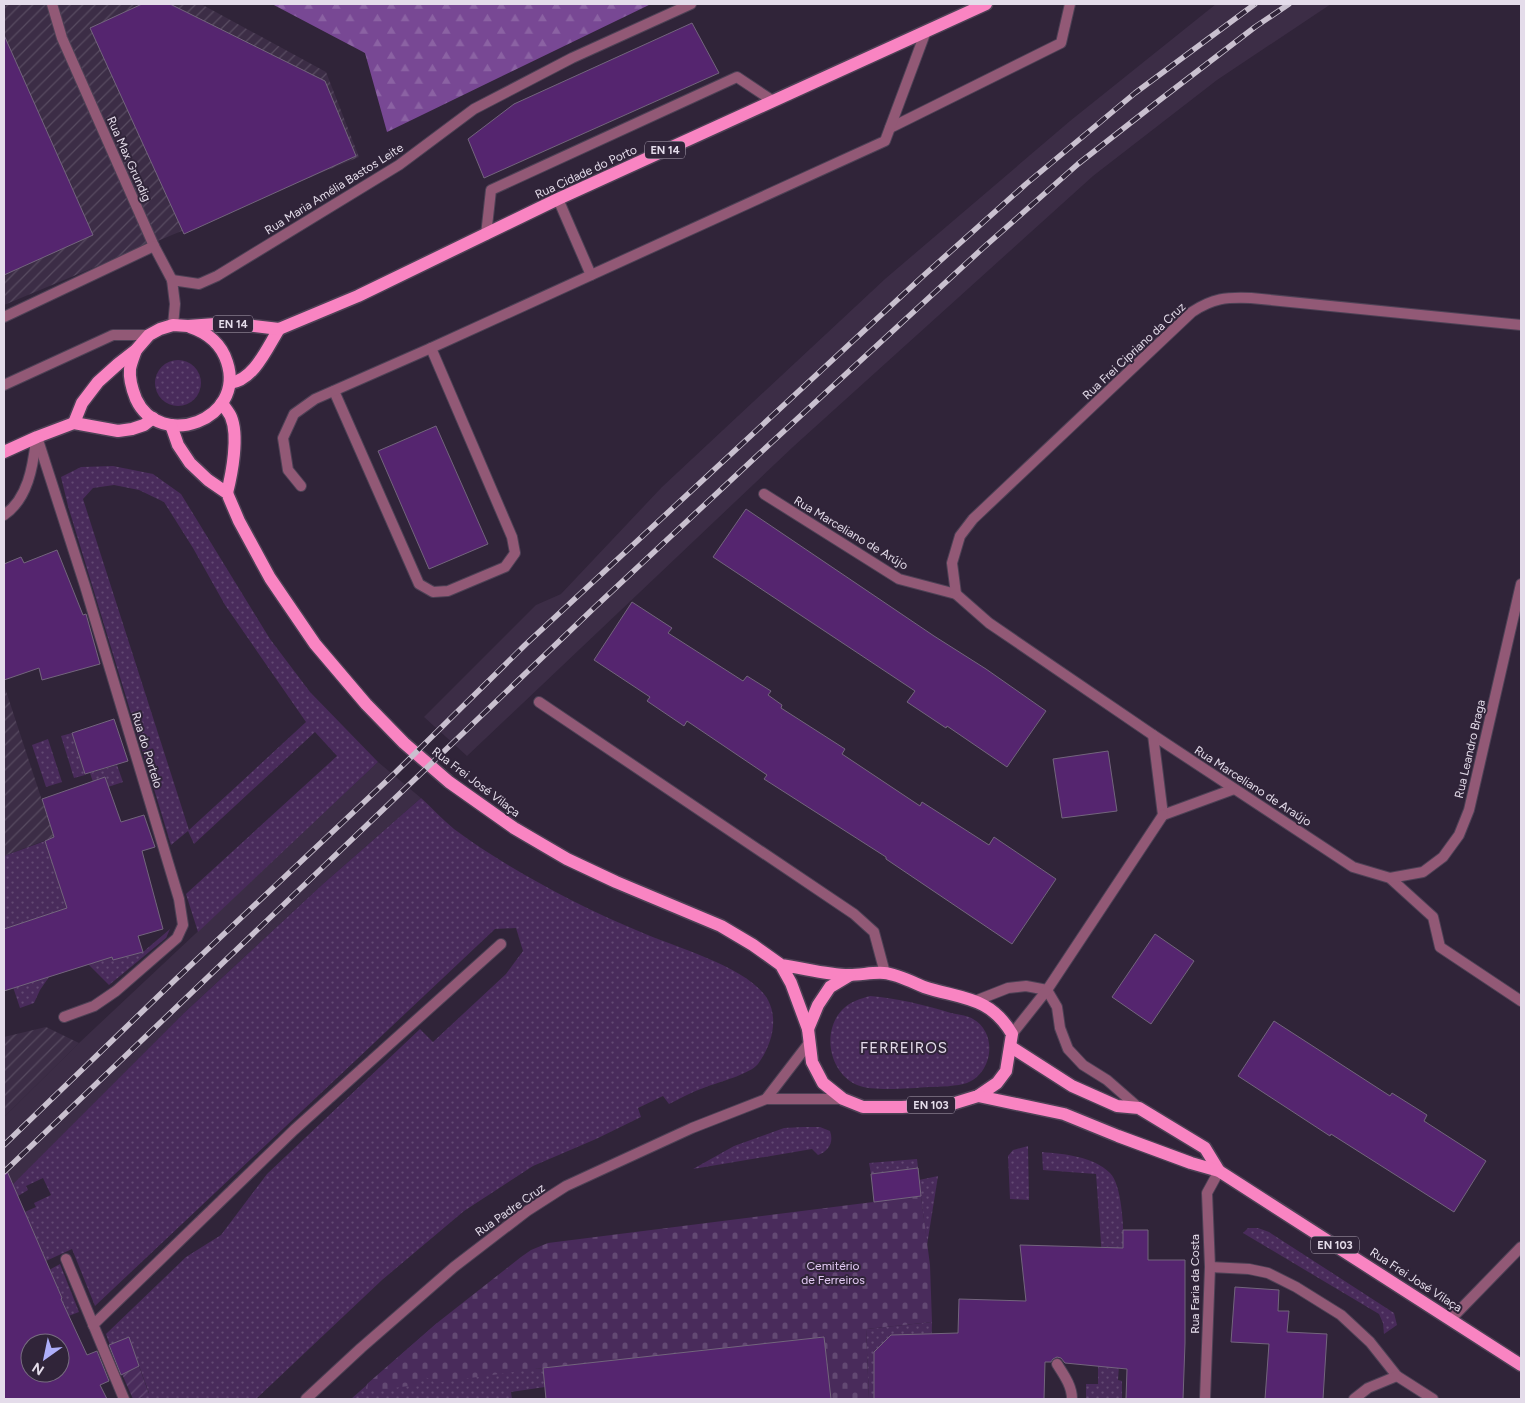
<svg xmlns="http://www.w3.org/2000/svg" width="1525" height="1403" font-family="Figtree,sans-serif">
	<defs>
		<pattern id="industrial-furrows" width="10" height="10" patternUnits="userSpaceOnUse" patternTransform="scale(1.25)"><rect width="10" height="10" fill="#3c2d46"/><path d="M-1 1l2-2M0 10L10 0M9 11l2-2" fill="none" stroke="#584b61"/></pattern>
		<pattern id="grass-dots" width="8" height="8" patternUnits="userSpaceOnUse" patternTransform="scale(1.25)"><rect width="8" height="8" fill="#492b5b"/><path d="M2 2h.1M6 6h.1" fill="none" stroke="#634973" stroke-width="1.8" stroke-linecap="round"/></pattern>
		<pattern id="forest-firs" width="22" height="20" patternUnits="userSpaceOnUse" patternTransform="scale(1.25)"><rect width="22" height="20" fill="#784894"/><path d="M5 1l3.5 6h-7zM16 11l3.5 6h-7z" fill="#8b62a3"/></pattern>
		<pattern id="cemetery-stones" width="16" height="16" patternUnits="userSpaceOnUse" patternTransform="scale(1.25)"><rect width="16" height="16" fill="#492b5b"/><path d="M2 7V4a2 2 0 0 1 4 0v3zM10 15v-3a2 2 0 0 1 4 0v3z" fill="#634973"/></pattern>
		<pattern id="garden-furrows" width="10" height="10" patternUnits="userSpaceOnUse" patternTransform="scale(1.25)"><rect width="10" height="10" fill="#492b5b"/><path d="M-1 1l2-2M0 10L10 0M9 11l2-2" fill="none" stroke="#634973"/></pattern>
	</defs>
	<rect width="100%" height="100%" fill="#302439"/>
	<g fill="#3c2d46">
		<path d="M1216 4H1331L1217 80 1093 176 794 446 467 756 424 717 536 605 561 594 662 487 885 279 1070 121Z"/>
		<path d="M378 762 421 798 323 884 184 1013 4 1193V1117L79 1043Z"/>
	</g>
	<g fill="url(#industrial-furrows)">
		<path d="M4 4H201L326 72 359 157 4 305Z"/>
		<path d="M4 685 54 837 4 856Z"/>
		<path d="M46 1027 79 1043 4 1117V1037Z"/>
	</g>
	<g fill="url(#grass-dots)" fill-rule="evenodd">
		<circle cx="178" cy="383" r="23"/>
		<path d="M113 466 153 474 181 494 270 639 310 692 378 762 198 932 186 894 337 756 315 732 194 844 188 831 171 845 68 506 61 477 81 467ZM114 485 139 490 164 502 193 548 225 605 306 722 189 830 83 499 93 488Z"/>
		<path d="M72 733 85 775 74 778 61 736Z"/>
		<path d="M48 739 62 782 46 787 32 745Z"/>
		<path d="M117 765 123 782 96 791 90 773Z"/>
		<path d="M421 798C432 808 443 820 454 829 490 856 531 879 571 900 594 912 619 923 643 933 675 947 751 968 768 1000 779 1021 771 1046 758 1064 750 1074 719 1082 706 1087 694 1091 681 1098 669 1104L663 1096 638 1108 641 1117 596 1139 533 1166 464 1211 382 1280 256 1399H139L149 1393 129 1338 110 1345 106 1334 186 1257 221 1235 267 1174 420 1029 433 1042 506 974 523 951 516 928 495 929 95 1306 72 1249 46 1261 29 1223 4 1235V1193L184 1013 323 884ZM43 1178 51 1195 34 1203 36 1207 20 1214 13 1199 28 1190 26 1186Z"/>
		<path d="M45 841 63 896 106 936 113 960 143 952 170 929 166 938 109 985 88 964 49 977 40 990 34 1003 20 1008 4 960V856Z"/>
		<path d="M870 996C897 998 925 1005 951 1013 958 1015 967 1015 973 1019 998 1033 993 1073 967 1083 958 1086 939 1087 929 1087 911 1088 874 1092 857 1085 829 1073 821 1031 843 1009 851 1001 860 999 870 996Z"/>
		<path d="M803 1127H820L830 1131C834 1142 829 1151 818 1155L812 1149 693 1169 734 1146 784 1128Z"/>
		<path d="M1028 1146 1029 1200 1010 1199 1008 1156 1013 1150Z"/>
		<path d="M1042 1152C1064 1154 1093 1156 1110 1173 1129 1192 1123 1284 1123 1313H1106L1096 1174 1043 1170Z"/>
		<path d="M917 1159 918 1168 871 1174 869 1163Z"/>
		<path d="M938 1176 927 1245 919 1180Z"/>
		<path d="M1248 1228H1258L1269 1232 1394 1313 1397 1325 1384 1334 1383 1323 1379 1314 1243 1233Z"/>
		<path d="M4 1258 27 1313 62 1298 49 1270 60 1264 79 1312 45 1325 30 1343 8 1386 4 1378V1373L13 1367 4 1351V1314L19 1304 4 1271Z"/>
		<path d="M932 1322 931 1372 891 1335 874 1352V1399H869L866 1329Z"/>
		<path d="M437 1323 535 1369 543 1368 545 1387 511 1392 512 1399H351Z"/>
		<path d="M1098 1366H1119L1118 1380 1122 1381V1399H1086V1384H1098Z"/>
	</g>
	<path fill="url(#forest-firs)" d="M272 4H651L387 132 365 53Z"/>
	<path fill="url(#cemetery-stones)" d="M921 1196 930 1265 932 1322 866 1329 869 1399H831L824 1337 535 1369 434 1383 431 1379 423 1377 417 1380 416 1385 371 1391 366 1390 367 1384 437 1323 521 1257 531 1250 548 1243Z"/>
	<path fill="url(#garden-furrows)" d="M139 1366 149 1394 138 1399H133L122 1374Z"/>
	<g fill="#55256f" stroke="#73657d" fill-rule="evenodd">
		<path d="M142 4H170L325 81 356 156 184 234 90 28Z"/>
		<path d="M692 23 719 73 484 178 468 139 514 104Z"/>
		<path d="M4 35 93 235 4 275Z"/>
		<path d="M436 426 488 544 429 569 378 451Z"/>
		<path d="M746 509 934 636 986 669 1046 711 1007 767 947 726 946 728 907 702 915 691 713 557Z"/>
		<path d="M57 550 83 615 86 614 100 664 42 680 39 668 4 680V564L21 557 24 563Z"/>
		<path d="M632 602 672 628 668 633 743 681 747 676 771 691 768 695 782 705 781 708 845 749 842 754 920 806 922 802 989 845 994 837 1056 879 1012 944 886 859V857L764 779 767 775 687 721 684 726 647 701 650 697 594 660Z"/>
		<path d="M114 719 128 761 85 774 72 733Z"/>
		<path d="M1108 751 1117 811 1062 818 1053 759Z"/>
		<path d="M105 777 121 822 144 815 155 847 142 851 163 929 138 936 143 952 113 960 112 957 4 991V929L67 908 45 841 54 837 42 799Z"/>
		<path d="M1155 934 1194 961 1151 1024 1112 997Z"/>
		<path d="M1274 1021 1390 1096 1392 1093 1427 1115 1424 1121 1486 1161 1454 1212 1331 1134 1330 1136 1238 1076Z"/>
		<path d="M4 1164 46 1261 62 1298 61 1299 87 1355 97 1351 109 1381 100 1385 107 1399H4ZM30 1343H60V1373H30Z"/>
		<path d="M918 1168 921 1196 874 1202 871 1174Z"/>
		<path d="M1123 1230H1148V1260H1185V1343L1183 1399H1126L1127 1369 1065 1363 1061 1358 1057 1357 1053 1359 1051 1362H1045L1044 1399H874V1352L891 1335 958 1333 959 1299 1026 1301 1020 1245 1123 1248Z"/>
		<path d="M1235 1287 1279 1290 1278 1311H1289L1287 1332 1327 1334 1323 1399H1265L1269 1344 1231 1342Z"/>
		<path d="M129 1337 139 1366 121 1375 109 1345Z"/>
		<path d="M824 1337 831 1399H546L543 1368Z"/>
	</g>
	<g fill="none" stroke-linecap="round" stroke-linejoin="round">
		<g stroke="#4d4155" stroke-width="12">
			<g id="service">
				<path d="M52 4 62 38 154 246 172 280"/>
				<path d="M890 128 1061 43 1070 4"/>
				<path d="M558 199 591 275"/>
				<path d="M486 235 491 190 737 77 773 101"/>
				<path d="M4 317 154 246"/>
				<path d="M4 385 113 335H149"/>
				<path d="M334 391 419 584 433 592 448 591 505 567 515 553 512 537 431 348"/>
				<path d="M37 437 85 586 179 899 183 925 177 938 116 991 94 1006 64 1017"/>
				<path d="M301 486 288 470 283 438 294 414 315 399 431 348 885 141 926 31"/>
				<path d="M4 515C28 499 33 466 36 440"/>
				<path d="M66 1259 124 1399"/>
				<path d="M93 1325 294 1130 501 944"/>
			</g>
		</g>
		<g stroke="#4d4155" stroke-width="12">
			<path id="pedestrian" d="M1057 1364C1064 1375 1072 1386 1072 1399"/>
		</g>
		<g stroke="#4d4155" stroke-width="12">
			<g id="minor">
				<path d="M173 325 175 304 172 280 199 284 217 276 399 165 474 109 572 58 691 4"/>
				<path d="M764 494 899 579 956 594 989 623 1153 735 1353 867 1390 878 1433 917 1440 947 1521 1001"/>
				<path d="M956 594 952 563 960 536 973 519 1192 312C1213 298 1226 297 1251 298L1521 325"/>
				<path d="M539 702 854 914 874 932 885 973"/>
				<path d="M1153 735 1163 815"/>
				<path d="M1163 815 1234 789"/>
				<path d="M1390 878 1423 872 1443 857 1459 835 1469 810 1521 584"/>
				<path d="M975 1001 1008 988 1026 986 1047 990 1057 1007 1060 1028 1068 1049 1083 1065 1107 1080 1139 1108"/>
				<path d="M1012 1034 1047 990 1163 815"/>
				<path d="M1210 1267 1249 1269 1268 1273 1296 1287 1341 1315 1370 1342 1397 1376 1433 1399"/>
				<path d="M1451 1319 1521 1247"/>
				<path d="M1205 1399 1210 1267 1207 1193 1219 1171"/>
				<path d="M1354 1399 1368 1388 1397 1376"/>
			</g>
		</g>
		<g stroke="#4d4155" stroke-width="12">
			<g id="tertiary">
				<path d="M766 1099 809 1043"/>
				<path d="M306 1399 361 1348 454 1267 527 1211 566 1186 692 1128 766 1099H843"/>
			</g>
		</g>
		<g stroke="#4d4155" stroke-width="15">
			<g id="primary">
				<path d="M136 350C134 356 131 363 130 369 129 379 132 389 136 399 160 451 246 420 227 362 221 343 208 333 190 327"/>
				<path d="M230 383C254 380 267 348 279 329"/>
				<path d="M222 403C224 407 229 412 231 417 239 436 232 473 227 493"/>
				<path d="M74 423 82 403 98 382 118 364 136 350 149 335 160 329 173 325 188 326 229 323 279 329 358 296 558 199 986 4"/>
				<path d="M171 425 178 445 190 463 208 480 227 493 239 521 270 578 315 644 366 704 404 743 449 782 514 828 567 859 616 882 721 926 753 945 781 965 791 983 808 1029 812 1062 823 1083 843 1099 863 1107H902L952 1104 978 1096 997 1083 1006 1071 1012 1034C990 996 961 999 924 987 912 982 897 974 884 973 873 972 861 975 849 975 826 975 804 968 781 965"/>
				<path d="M4 452 37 437 74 423 118 431 132 429 144 425 153 418"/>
				<path d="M808 1029 818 1005 830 987 850 975"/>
				<path d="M1011 1047 1072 1086 1117 1106 1139 1108 1205 1148 1219 1171"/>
				<path d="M978 1096 1064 1114 1118 1136 1191 1163 1219 1171 1521 1365"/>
			</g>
		</g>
		<use href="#service" stroke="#925976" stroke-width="10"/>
		<use href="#pedestrian" stroke="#925976" stroke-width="10"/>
		<use href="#minor" stroke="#925976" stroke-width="10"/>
		<use href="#tertiary" stroke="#925976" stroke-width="10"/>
		<use href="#primary" stroke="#f984c2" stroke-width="12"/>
		<g stroke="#c9c0cf" stroke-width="5.5">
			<g id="rail">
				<path d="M4 1145 175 980 395 773 525 645 922 277 1026 184 1135 93 1255 4"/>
				<path d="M4 1172 595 607 759 454 983 248 1078 164 1161 99 1255 27 1289 4"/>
			</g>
		</g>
		<use href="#rail" stroke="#302439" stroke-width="4" stroke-dasharray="11" stroke-linecap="butt"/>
	</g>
	<g text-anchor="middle" stroke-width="4" stroke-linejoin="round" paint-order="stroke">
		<g fill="#302439" stroke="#aea5b5" stroke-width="1">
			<rect x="645" y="141.5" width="40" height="17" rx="4"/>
			<rect x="213" y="315.5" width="40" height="17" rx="4"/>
			<rect x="907" y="1096.5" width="48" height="17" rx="4"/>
			<rect x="1311" y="1236.5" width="48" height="17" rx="4"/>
		</g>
		<g font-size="11" font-weight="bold" fill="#e4dcea">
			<text x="665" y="154">EN 14</text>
			<text x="233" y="328">EN 14</text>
			<text x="931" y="1109">EN 103</text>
			<text x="1335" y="1249">EN 103</text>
		</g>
		<g font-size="12" fill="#e4dcea" stroke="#302439">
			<text transform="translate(129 159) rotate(66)" y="4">Rua Max Grundig</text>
			<text transform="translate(586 172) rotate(-25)" y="4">Rua Cidade do Porto</text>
			<text transform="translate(334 189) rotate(-32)" y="4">Rua Maria Amélia Bastos Leite</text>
			<text transform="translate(1134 351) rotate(-43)" y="4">Rua Frei Cipriano da Cruz</text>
			<text transform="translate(851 533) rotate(31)" y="4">Rua Marceliano de Arújo</text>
			<text transform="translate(1470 749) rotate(-77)" y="4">Rua Leandro Braga</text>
			<text transform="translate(147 750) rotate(73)" y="4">Rua do Portelo</text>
			<text transform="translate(476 782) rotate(37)" y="4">Rua Frei José Vilaça</text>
			<text transform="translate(1253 786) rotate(33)" y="4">Rua Marceliano de Araújo</text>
			<text transform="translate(510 1210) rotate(-35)" y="4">Rua Padre Cruz</text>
			<text transform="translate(1416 1280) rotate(33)" y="4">Rua Frei José Vilaça</text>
			<text transform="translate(1195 1284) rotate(-90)" y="4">Rua Faria da Costa</text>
		</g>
		<g font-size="12" fill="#e2c9f3" stroke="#302439">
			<text x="833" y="1270">Cemitério<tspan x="833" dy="14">de Ferreiros</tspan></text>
		</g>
		<g font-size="15" letter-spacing="1" fill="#e4dcea" stroke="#302439">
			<text x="904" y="1053">FERREIROS</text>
		</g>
	</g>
	<rect width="1525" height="1403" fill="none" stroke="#e4dcea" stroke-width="10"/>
	<g transform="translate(45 1358) rotate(213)"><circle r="24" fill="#302439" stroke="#786e80"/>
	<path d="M0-4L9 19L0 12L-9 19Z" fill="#aeaefa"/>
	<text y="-8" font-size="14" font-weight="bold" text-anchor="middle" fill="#e4dcea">N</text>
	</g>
</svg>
